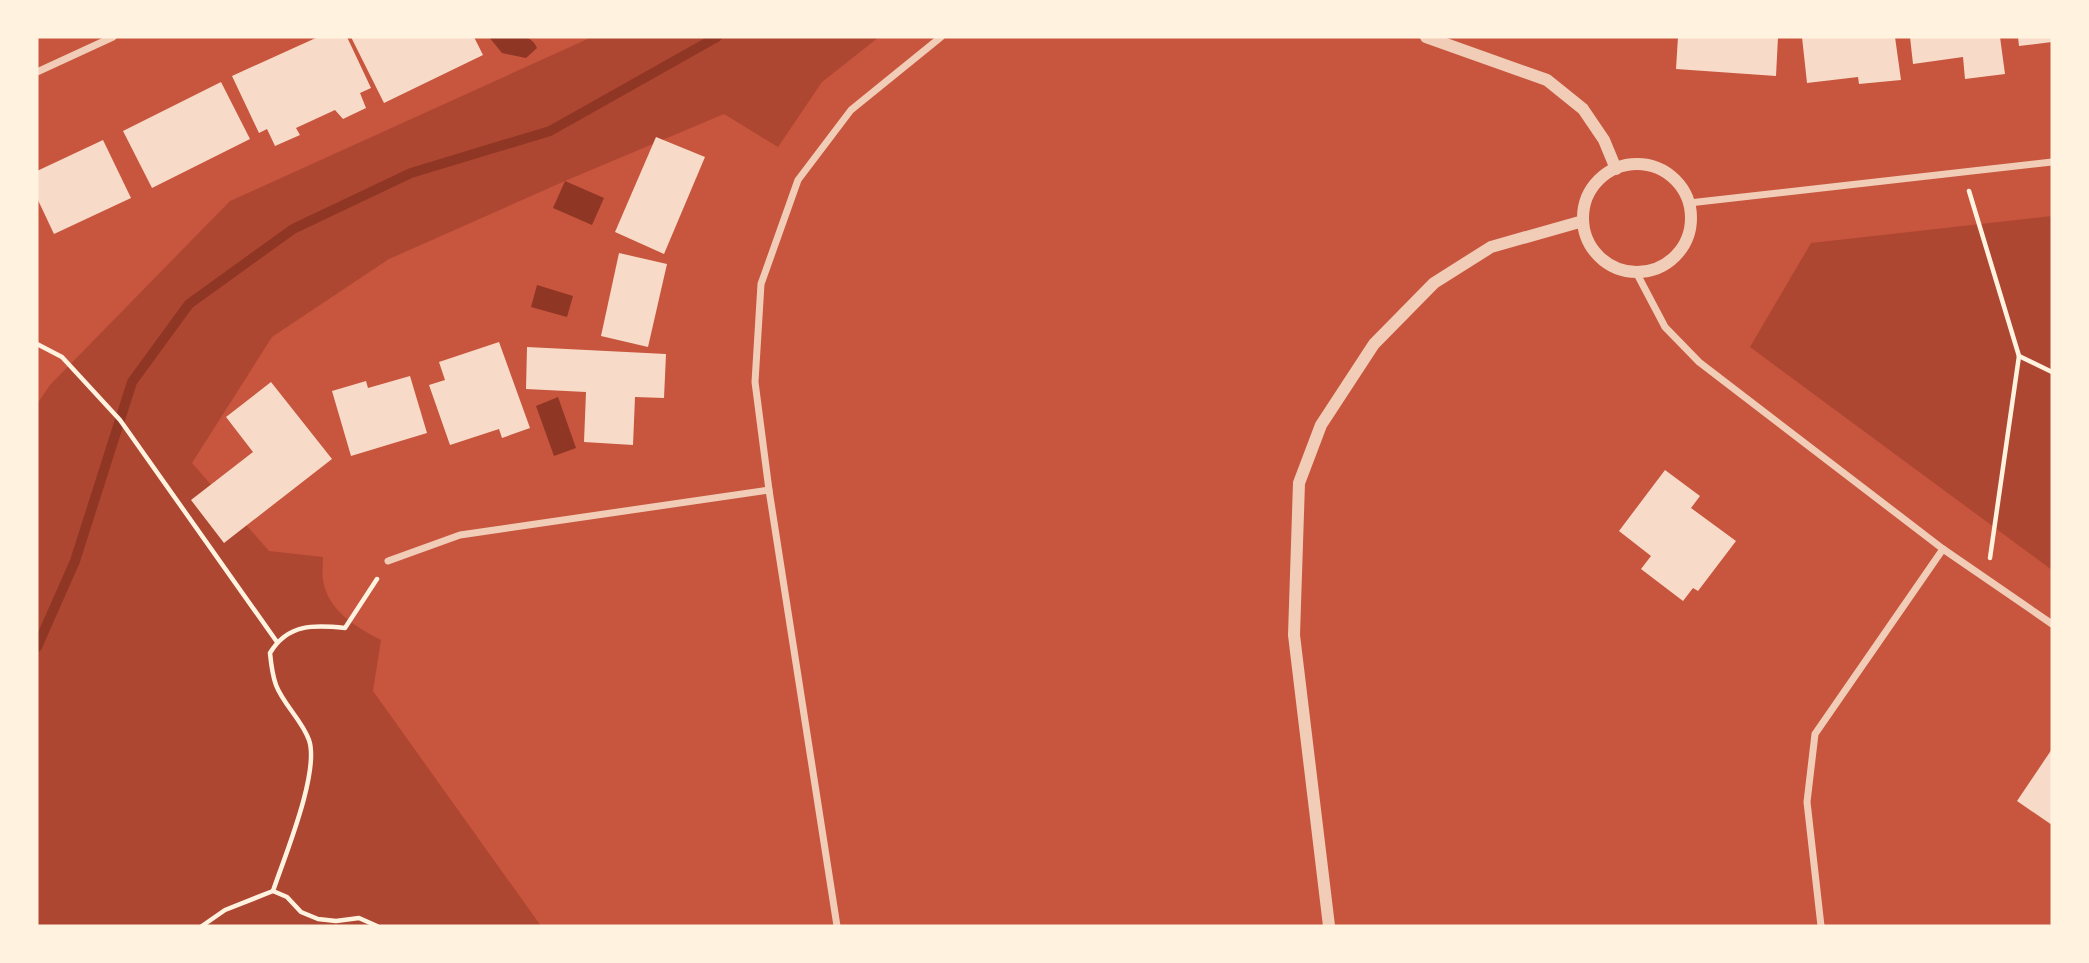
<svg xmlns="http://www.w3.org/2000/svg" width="2089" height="963" font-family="'Varela Round',sans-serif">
	<rect width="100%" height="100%" fill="#c8553d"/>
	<g fill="#ae4732">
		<path d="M592 37H879L822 82 778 147 724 114 565 181 389 259 272 337 192 463 269 551 323 557C323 564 322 573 323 580 328 611 356 627 381 640L373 691 541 926H37V404L50 385 230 201Z"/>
		<path d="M2052 216V570L1750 347 1811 243Z"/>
	</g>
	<g fill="#8f3625">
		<path d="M489 37C504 37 531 30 537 48L526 58 502 53Z"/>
		<path d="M565 181 604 198 592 225 553 208Z"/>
		<path d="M537 285 573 296 567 317 531 307Z"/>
		<path d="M558 397 576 448 554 456 536 406Z"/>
	</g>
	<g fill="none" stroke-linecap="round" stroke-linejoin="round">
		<path stroke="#8f3625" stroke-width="10" d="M37 647 75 561 132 382 189 304 293 229 411 173 550 131 717 37"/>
	</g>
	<g fill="#f7dbc8">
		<path d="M318 37H347L371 88 360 93 366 108 343 119 335 110 296 128 300 135 275 146 267 129 259 133 232 76Z"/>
		<path d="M351 37H474L483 55 384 103Z"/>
		<path d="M1678 37H1778L1776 76 1676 69Z"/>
		<path d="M1802 37H1895L1901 80 1859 84 1858 77 1807 83Z"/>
		<path d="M1910 37H2000L2005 74 1965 79 1963 57 1913 64Z"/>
		<path d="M2018 37H2052V42L2019 46Z"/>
		<path d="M221 82 250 139 152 188 123 131Z"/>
		<path d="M656 137 705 157 664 254 615 232Z"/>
		<path d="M103 140 131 198 54 234 37 198V171Z"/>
		<path d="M619 253 667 264 648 347 601 336Z"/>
		<path d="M499 342 530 428 502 438 499 429 450 445 429 385 445 380 439 362Z"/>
		<path d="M527 347 666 354 664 398 635 397 633 445 584 442 586 392 526 389Z"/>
		<path d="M410 376 427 433 351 456 332 391 366 381 368 388Z"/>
		<path d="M271 382 332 459 224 543 191 500 253 452 226 417Z"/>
		<path d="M1665 470 1700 496 1691 508 1736 541 1698 591 1693 588 1683 601 1641 569 1651 556 1619 531Z"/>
		<path d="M2052 749V825L2017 801Z"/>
	</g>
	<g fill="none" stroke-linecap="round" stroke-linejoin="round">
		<g stroke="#fff3e0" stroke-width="4.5">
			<path d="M1969 191 2019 356 1990 558"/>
			<path d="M37 344 62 357 120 420 277 642"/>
			<path d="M2019 356 2052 372"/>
			<path d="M377 579 345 628C315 625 288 623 270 653 271 663 272 674 276 685 283 704 302 720 309 740 320 772 284 858 273 891L287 897 301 912 318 919 336 921 359 918 377 926"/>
			<path d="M202 926 225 910 273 891"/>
		</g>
		<g stroke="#f1ccb7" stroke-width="7">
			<path d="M37 72 113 37"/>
			<path d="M1689 203 2052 162"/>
			<path d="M1636 272 1665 327 1699 362 1943 549 2052 624"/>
			<path d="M388 561 460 535 769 490"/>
			<path d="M837 926 769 490 755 382 761 284 798 180 851 110 941 37"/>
			<path d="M1821 926 1807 802 1815 734 1943 549"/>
		</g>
		<g stroke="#f1ccb7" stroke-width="12">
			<path d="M1426 37 1547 80 1583 109 1604 140 1616 169"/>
			<circle cx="1637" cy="218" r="54"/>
			<path d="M1329 926 1294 635 1299 483 1321 425 1374 344 1434 283 1491 247 1583 221"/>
		</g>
	</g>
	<rect width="2089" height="963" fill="none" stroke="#fff3e0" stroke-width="77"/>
</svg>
